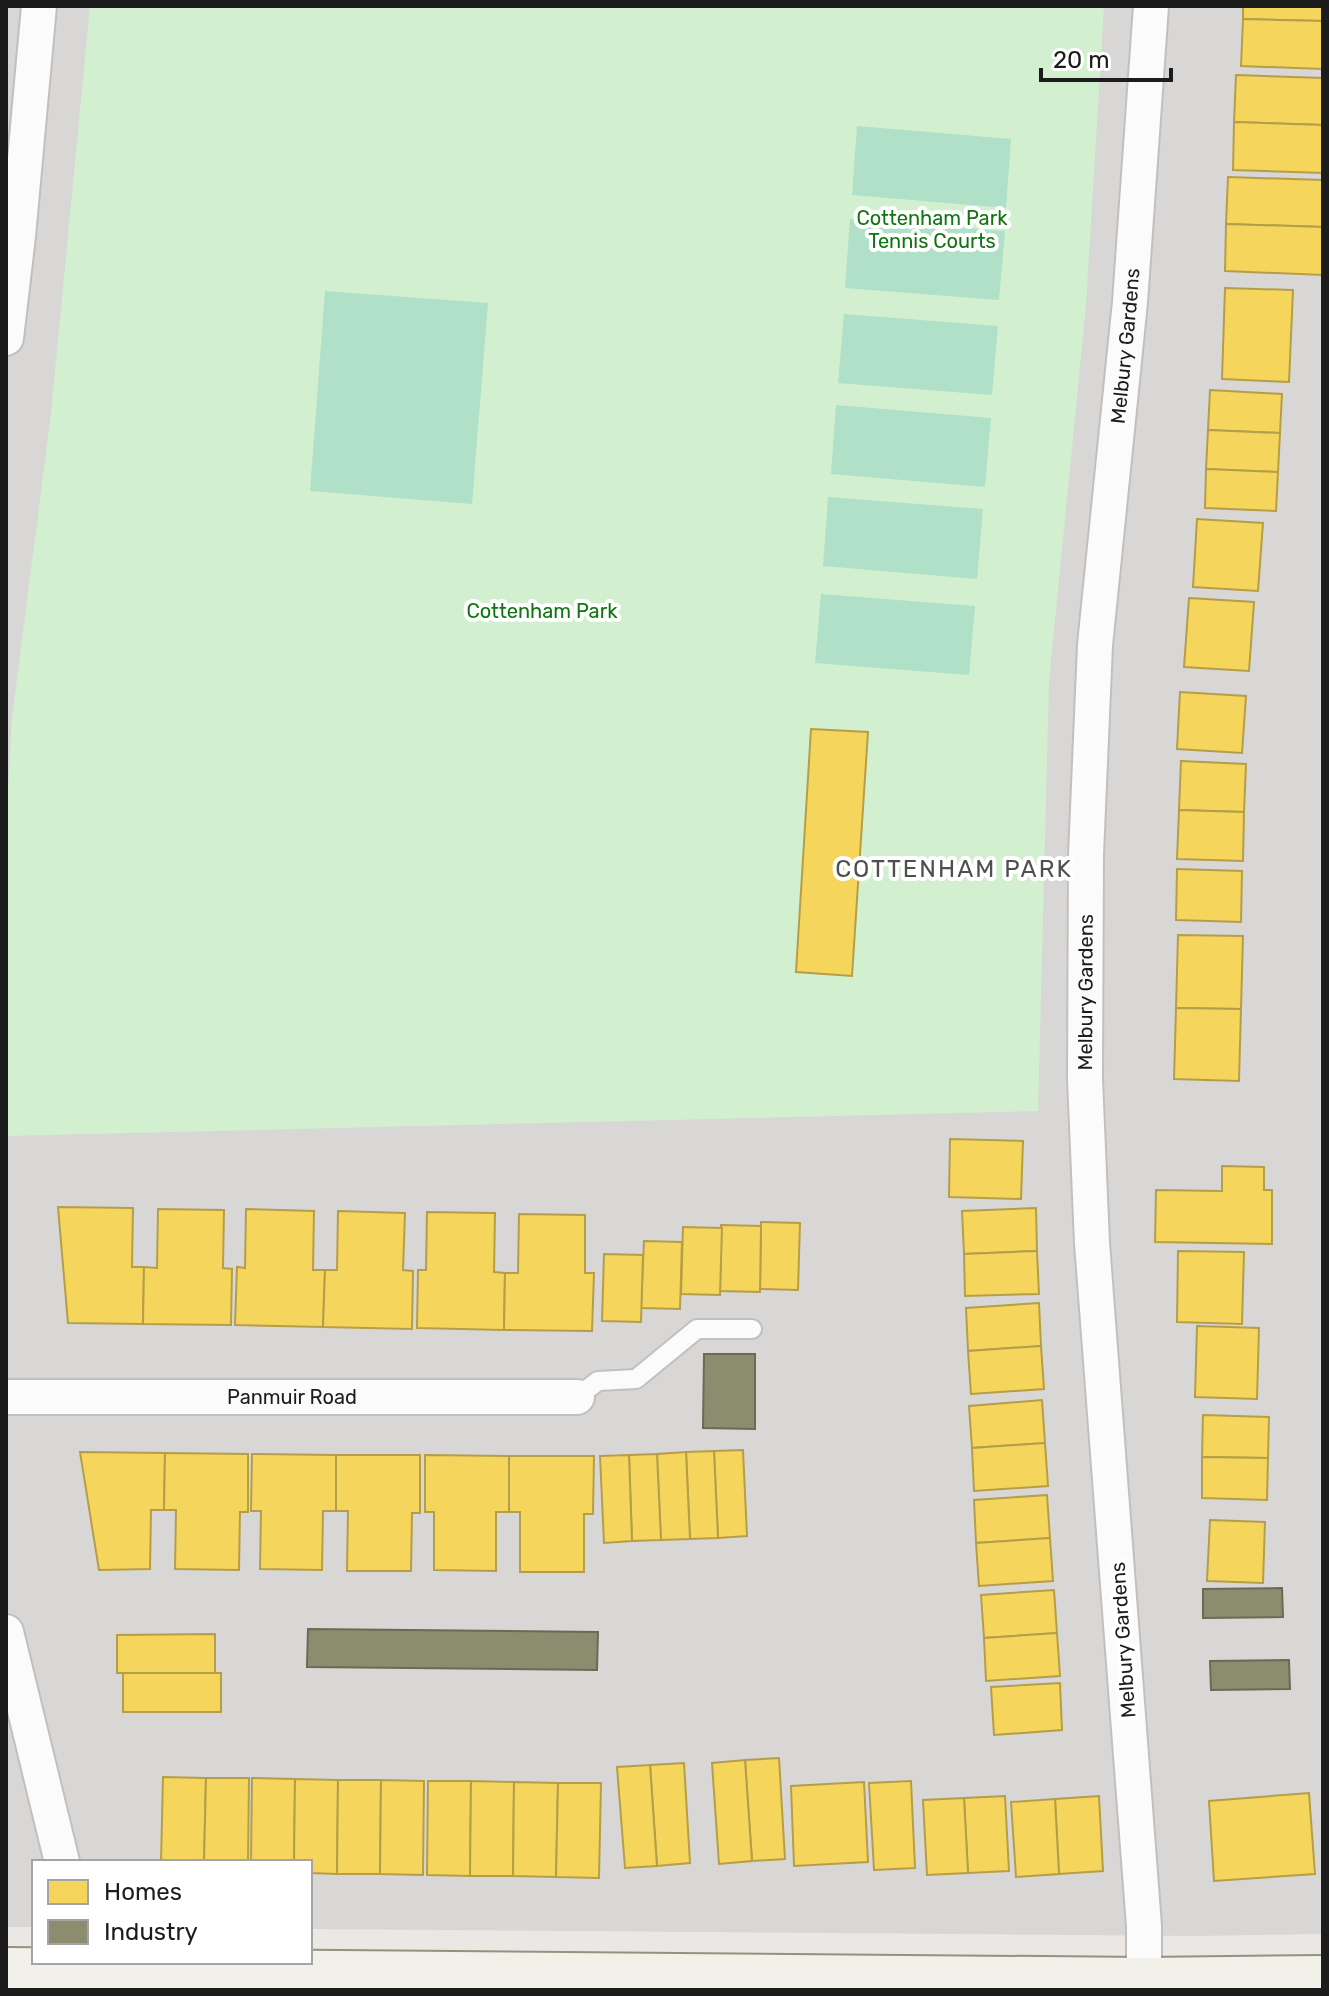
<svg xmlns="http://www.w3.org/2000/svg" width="1329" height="1996" font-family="Rubik,sans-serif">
	<rect width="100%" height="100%" fill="#eae7e4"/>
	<path fill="#d9d7d6" d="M6 6H1323V1934L1196 1936 310 1929V1862H34V1927H6Z"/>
	<path fill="#d2f0cf" d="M90 6H1104L1086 305 1049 681 1038 1111 6 1136V826L12 718 51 414Z"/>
	<g fill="#b0e0c7">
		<path d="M857 126 1011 139 1006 208 852 195Z"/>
		<path d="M850 219 1005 231 999 300 845 288Z"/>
		<path d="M325 291 488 303 472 504 310 491Z"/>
		<path d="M844 314 998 326 992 395 838 383Z"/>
		<path d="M836 405 991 418 985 487 831 474Z"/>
		<path d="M828 497 983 509 977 579 823 566Z"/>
		<path d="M821 594 975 606 969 675 815 663Z"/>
	</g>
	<g fill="#f6d55c" stroke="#b59e49" stroke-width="2">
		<path d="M1243 6H1323V21L1243 19Z"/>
		<path d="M1243 19 1323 21V69L1241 66Z"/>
		<path d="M1236 75 1323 78V125L1234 122Z"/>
		<path d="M1234 122 1323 125V173L1233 170Z"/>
		<path d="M1228 177 1323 180V227L1226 224Z"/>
		<path d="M1226 224 1323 227V275L1225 271Z"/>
		<path d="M1225 288 1293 290 1289 382 1222 379Z"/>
		<path d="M1210 390 1282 394 1280 433 1208 430Z"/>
		<path d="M1208 430 1280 433 1278 472 1206 469Z"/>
		<path d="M1206 469 1278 472 1276 511 1205 508Z"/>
		<path d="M1197 519 1263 523 1258 591 1193 587Z"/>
		<path d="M1189 598 1254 602 1249 671 1184 667Z"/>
		<path d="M1180 692 1246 696 1242 753 1177 749Z"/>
		<path d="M811 729 868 732 852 976 796 972Z"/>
		<path d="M1181 761 1246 764 1244 812 1179 810Z"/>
		<path d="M1179 810 1244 812 1243 861 1177 859Z"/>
		<path d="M1177 869 1242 871 1241 922 1176 920Z"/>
		<path d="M1178 935 1243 936 1241 1009 1176 1008Z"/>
		<path d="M1176 1008 1241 1009 1239 1081 1174 1079Z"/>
		<path d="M950 1139 1023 1141 1021 1199 949 1197Z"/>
		<path d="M1222 1166 1264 1167V1190H1272V1244L1155 1242 1156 1190 1222 1191Z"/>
		<path d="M58 1207 133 1208 132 1267H144L143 1324 68 1323Z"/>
		<path d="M1036 1208 1037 1251 964 1254 962 1211Z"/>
		<path d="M158 1209 224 1210 223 1268 232 1269 231 1325 143 1324 144 1267 157 1268Z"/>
		<path d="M246 1209 314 1211 313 1270H325L323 1327 235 1325 237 1267 245 1268Z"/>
		<path d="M338 1211 405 1213 403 1270 413 1271 412 1329 323 1327 325 1270H337Z"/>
		<path d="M427 1212 495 1213 494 1272 505 1273 504 1330 417 1328 418 1270H426Z"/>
		<path d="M519 1214 585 1215V1273H594L592 1331 504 1330 505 1273H518Z"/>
		<path d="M761 1222 800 1223 798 1290 760 1289Z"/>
		<path d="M721 1225 761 1226 760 1292 720 1291Z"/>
		<path d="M683 1227 722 1228 720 1295 681 1294Z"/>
		<path d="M644 1241 682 1242 680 1309 641 1308Z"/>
		<path d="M1037 1251 1039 1294 965 1296 964 1254Z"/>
		<path d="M1178 1251 1244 1252 1242 1324 1177 1322Z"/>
		<path d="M604 1254 643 1255 641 1322 602 1321Z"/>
		<path d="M1039 1303 1041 1346 968 1351 966 1308Z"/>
		<path d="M1197 1326 1259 1328 1257 1399 1195 1397Z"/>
		<path d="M1041 1346 1044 1389 971 1394 968 1351Z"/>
		<path d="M1042 1400 1045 1443 972 1448 969 1406Z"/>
		<path d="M1203 1415 1269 1417 1268 1458 1202 1457Z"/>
		<path d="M1045 1443 1048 1486 974 1491 972 1448Z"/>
		<path d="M743 1450 747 1536 718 1538 714 1451Z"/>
		<path d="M714 1451 718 1538 690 1539 686 1452Z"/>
		<path d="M80 1452 165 1453 164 1510H151L150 1569 99 1570Z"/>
		<path d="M686 1452 690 1539 661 1540 657 1454Z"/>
		<path d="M165 1453 248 1454V1512H240L239 1570 175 1569 176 1510H164Z"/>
		<path d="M252 1454 336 1455V1511H323L322 1570 260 1569 261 1511H251Z"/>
		<path d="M657 1454 661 1540 632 1541 629 1455Z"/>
		<path d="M336 1455H420V1513H412L411 1571H347L348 1511H336Z"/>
		<path d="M425 1455 509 1456V1512H496V1571L434 1570V1512H425Z"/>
		<path d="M629 1455 632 1541 604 1543 600 1456Z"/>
		<path d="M509 1456H594L593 1514H584V1572H520V1512H509Z"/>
		<path d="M1202 1457 1268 1458 1267 1500 1202 1498Z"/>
		<path d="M1047 1495 1050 1538 976 1543 974 1500Z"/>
		<path d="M1210 1520 1265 1522 1263 1583 1207 1581Z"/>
		<path d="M1050 1538 1053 1581 979 1586 976 1543Z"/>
		<path d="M1054 1590 1057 1633 984 1638 981 1595Z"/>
		<path d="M1057 1633 1060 1676 986 1681 984 1638Z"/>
		<path d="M215 1634V1673H117V1635Z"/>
		<rect x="123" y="1673" width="98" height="39"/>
		<path d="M1060 1683 1062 1730 994 1735 991 1687Z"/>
		<path d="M779 1758 785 1859 752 1861 745 1760Z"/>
		<path d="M745 1760 752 1861 719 1864 712 1763Z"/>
		<path d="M684 1763 690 1863 657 1866 650 1765Z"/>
		<path d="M650 1765 657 1866 625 1868 617 1767Z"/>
		<path d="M163 1777 206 1778 204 1862H161Z"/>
		<path d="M206 1778H249L248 1862H204Z"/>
		<path d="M252 1778 295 1779 294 1862H251Z"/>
		<path d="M295 1779 338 1780 337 1874 310 1873V1862H294Z"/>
		<path d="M338 1780H381L380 1874H337Z"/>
		<path d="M381 1780 424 1781 423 1875 380 1874Z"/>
		<path d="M428 1781H471L470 1876 427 1875Z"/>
		<path d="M471 1781 514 1782 513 1876H470Z"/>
		<path d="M911 1781 915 1868 874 1870 869 1783Z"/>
		<path d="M514 1782 558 1783 556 1877 513 1876Z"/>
		<path d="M864 1782 868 1862 794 1866 791 1786Z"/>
		<path d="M558 1783H601L599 1878 556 1877Z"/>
		<path d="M1309 1793 1315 1874 1214 1881 1209 1801Z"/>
		<path d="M1005 1796 1009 1871 968 1873 964 1798Z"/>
		<path d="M1099 1796 1103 1871 1059 1874 1055 1799Z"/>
		<path d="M964 1798 968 1873 927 1875 923 1800Z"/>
		<path d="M1055 1799 1059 1874 1016 1877 1011 1802Z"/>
	</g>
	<g fill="#8c8c6e" stroke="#6a6a55" stroke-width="2">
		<path d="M704 1354H755V1429L703 1428Z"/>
		<path d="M1282 1588 1283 1617 1203 1618V1589Z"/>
		<path d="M308 1629 598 1632 597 1670 307 1667Z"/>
		<path d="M1289 1660 1290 1689 1211 1690 1210 1661Z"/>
	</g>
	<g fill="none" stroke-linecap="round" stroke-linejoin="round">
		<g stroke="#c1c0bf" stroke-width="22">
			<path id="service" d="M577 1397 598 1381 636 1379 697 1329H752"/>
		</g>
		<g stroke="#c1c0bf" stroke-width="38">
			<g id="minor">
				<path d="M6 338 18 236 39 6"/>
				<path id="s1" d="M6 1397H577"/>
				<path d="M6 1632 62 1862"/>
				<path id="s2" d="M1144 1980V1926L1092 1243 1085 1079 1086 855 1095 645 1130 302 1151 6"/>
			</g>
		</g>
		<g stroke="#93927d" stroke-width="48">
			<path id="secondary" d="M6 1970 1144 1980 1323 1978"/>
		</g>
		<use href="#service" stroke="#fcfbfb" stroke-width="18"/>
		<use href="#minor" stroke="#fcfbfb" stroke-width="34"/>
		<use href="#secondary" stroke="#f2f1e9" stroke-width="44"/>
	</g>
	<g text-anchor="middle" stroke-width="8" stroke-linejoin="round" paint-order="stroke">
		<g font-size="20" fill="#0f750e" stroke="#fff">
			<text x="932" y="225">Cottenham Park<tspan x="932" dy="23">Tennis Courts</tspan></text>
			<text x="542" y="618">Cottenham Park</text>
		</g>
		<g font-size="20" fill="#1c1c1c" stroke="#fff">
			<text dy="7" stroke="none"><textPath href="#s2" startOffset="1638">Melbury Gardens</textPath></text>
			<text dy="7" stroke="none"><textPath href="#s2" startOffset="990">Melbury Gardens</textPath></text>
			<text dy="7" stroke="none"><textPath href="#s1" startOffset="286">Panmuir Road</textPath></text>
			<text transform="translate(1123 1640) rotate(-94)" y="7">Melbury Gardens</text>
		</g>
		<g font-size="24" letter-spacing="2" fill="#4f4f4f" stroke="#fff">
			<text x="954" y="877">COTTENHAM PARK</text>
		</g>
	</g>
	<rect width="1329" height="1996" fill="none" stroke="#1c1c1c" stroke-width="16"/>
	<rect x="32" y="1860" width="280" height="104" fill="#ffffff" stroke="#a4a4a4" stroke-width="2"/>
	<rect x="48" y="1880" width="40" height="24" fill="#f6d55c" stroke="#a4a4a4" stroke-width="2"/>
	<text x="104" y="1900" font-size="24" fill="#1c1c1c">Homes</text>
	<rect x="48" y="1920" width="40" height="24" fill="#8c8c6e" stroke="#a4a4a4" stroke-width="2"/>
	<text x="104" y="1940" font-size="24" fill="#1c1c1c">Industry</text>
	<path d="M1041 68v12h130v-12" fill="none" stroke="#1c1c1c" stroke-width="4"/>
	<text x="1053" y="68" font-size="24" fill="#1c1c1c" stroke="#ffffff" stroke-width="6" paint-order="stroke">20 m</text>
</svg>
